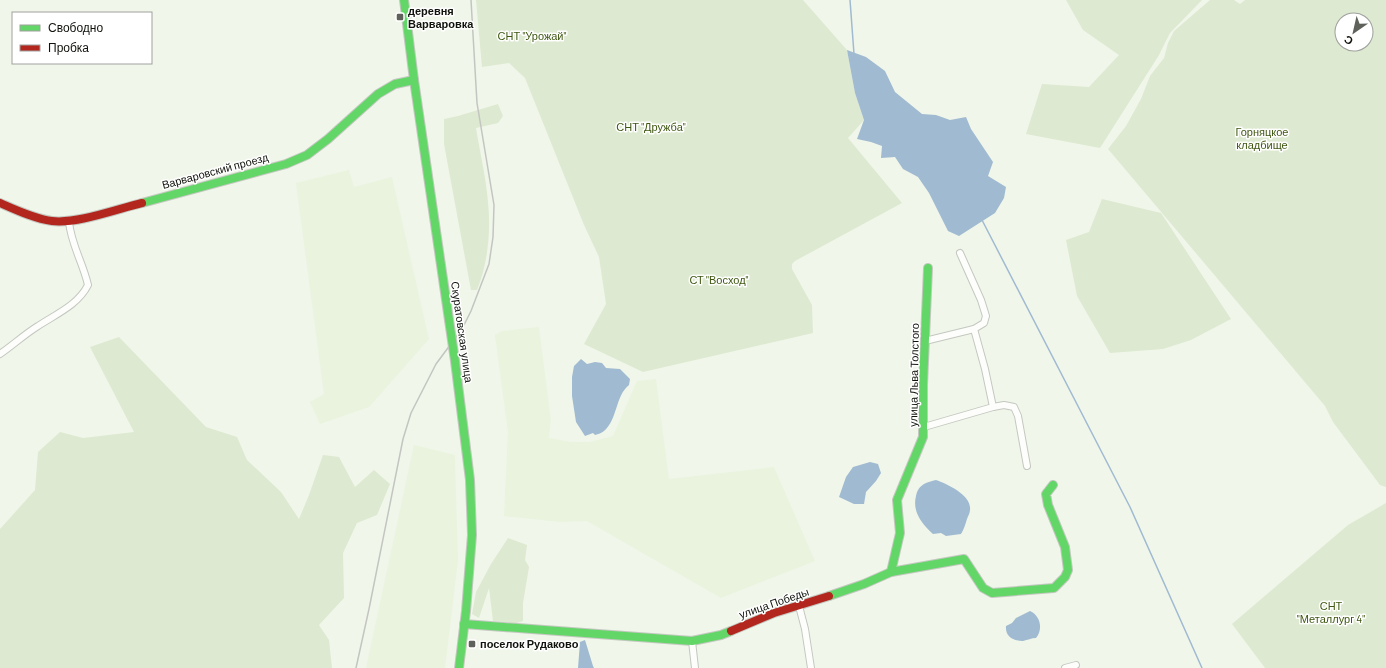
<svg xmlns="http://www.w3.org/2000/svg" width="1386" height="668" font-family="Barlow,sans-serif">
	<rect width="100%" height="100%" fill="#f0f6ea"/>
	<g fill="#e9f3de">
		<path d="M349 170 354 187 392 177 429 339 369 407 320 424 310 402 324 394 296 183Z"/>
		<path d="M539 327 551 420 549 438 571 442H590L613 436 637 381 656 379 669 479 774 467 815 561 721 598 587 521 560 522 504 516 508 432 495 335 502 331Z"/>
		<path d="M414 445 455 455 458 561 445 668H366Z"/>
	</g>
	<g fill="#dde9d0" fill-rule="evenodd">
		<path d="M476 0H803L847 50 855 93 864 120 848 138 902 203 795 261 792 264V269L812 305 813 333 643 372 584 344 606 304 599 257 584 225 525 78 509 63 482 67Z"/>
		<path d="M1066 0H1202L1170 33 1159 55 1100 148 1026 134 1042 84 1089 87 1119 55 1083 30Z"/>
		<path d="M1210 0H1234L1240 4 1245 0H1386V487L1380 485 1333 422 1325 406 1108 149 1126 126 1141 99 1150 76 1164 58 1168 43 1174 31ZM1342 20H1366V44H1342Z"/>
		<path d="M498 104 503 116 498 123 476 128C480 153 486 177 488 202 491 231 488 263 477 290H471L444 144V119L458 116Z"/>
		<path d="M1102 199 1161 213 1231 319 1191 340 1163 349 1110 353 1077 296 1066 240 1089 232Z"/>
		<path d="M119 337 206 427 237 437 247 460 281 492 299 519 309 495 323 455 339 457 355 487 374 470 390 484 377 515 357 523 343 553 344 598 319 625 329 640 332 668H0V529L35 490 38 452 60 432 83 438 134 432 90 347Z"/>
		<path d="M1386 503V668H1265L1232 624 1348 525Z"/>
		<path d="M508 538 527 545 525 560 529 567 523 603V621L517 623 493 621 489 588 479 618 472 614 476 592 491 564Z"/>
	</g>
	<g fill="#a0bad1">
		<path d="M847 50 866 57 885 71 895 92 922 114 936 115 950 120 966 117 971 129 993 162 988 176 1006 187 1004 198 995 213 959 236 948 231 929 193 918 177 903 169 895 157 881 158 882 146 871 142 857 139 864 120 855 93Z"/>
		<path d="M581 359 587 364 595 362 602 363 606 368 620 369 630 379 629 385C615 396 618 419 604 431 602 433 598 434 595 435L593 433 585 436 576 422 572 396V377L574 366Z"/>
		<path d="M870 462 878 464 881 473 876 481 866 492 864 504H854L839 497 846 477 853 467Z"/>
		<path d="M936 480C947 484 972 495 970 510 970 513 968 516 967 519 965 525 964 529 961 534L946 536 941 533 933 534C922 524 912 512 916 496 917 491 919 487 924 484 927 482 932 481 936 480Z"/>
		<path d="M1030 611C1041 616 1043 630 1036 638 1031 638 1028 640 1023 641 1013 641 1005 636 1006 626L1012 623 1016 618Z"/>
		<path d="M585 640 593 666 594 668H578L580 642Z"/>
	</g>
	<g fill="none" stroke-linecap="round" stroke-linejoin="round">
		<g stroke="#a0bad1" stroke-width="1.5">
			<path d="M850 0 854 54"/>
			<path d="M982 220 1130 507 1202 668"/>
		</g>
		<g stroke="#c4c8c0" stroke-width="8">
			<g id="street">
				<path d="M974 329 985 369 993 407 1004 405 1014 407 1018 416 1027 466"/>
				<path d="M925 341 974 329 984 323 986 316 981 300 960 253"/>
				<path d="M0 354C13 345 25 334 38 326 56 314 78 305 88 285 83 263 71 244 69 222"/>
				<path d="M924 427 993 407"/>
				<path d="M799 606 805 629 811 668"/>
				<path d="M692 641 695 668"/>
				<path d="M1065 668 1076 665"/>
			</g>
		</g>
		<g stroke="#c4c8c0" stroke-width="10">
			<g id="fast">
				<path d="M404 0 414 80 449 320"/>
				<path d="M142 203 286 164 307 155 328 139 378 94 395 84 414 80"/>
				<path d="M455 361 470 480 472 535 466 611 459 668"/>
				<path d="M891 572 900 533 897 500 923 437V385L928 268"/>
				<path d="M829 596 864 584 891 572 964 559 983 588 992 593 1054 588 1065 577 1068 570 1065 547 1048 505 1046 494 1053 485"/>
				<path d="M464 624 692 641 721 635 731 631"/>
			</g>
		</g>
		<g stroke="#c4c8c0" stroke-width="10">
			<g id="jam">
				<path d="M0 203C16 210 35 219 52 221 77 224 117 209 142 203"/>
				<path d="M731 631 774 613 829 596"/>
			</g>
		</g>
		<use href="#street" stroke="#fdfefc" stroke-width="6"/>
		<use href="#fast" stroke="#63d668" stroke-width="8"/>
		<use href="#jam" stroke="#b3261e" stroke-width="8"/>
		<path stroke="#c3c5c1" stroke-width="1.5" d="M356 668 369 609 403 439 411 413 436 364 462 329 471 311 489 264 493 237 494 205 477 103 471 0"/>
		<g stroke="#c4c8c0" stroke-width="10" stroke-linecap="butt">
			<path id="fast-bridge" d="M449 320 455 361"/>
		</g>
		<use href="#fast-bridge" stroke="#63d668" stroke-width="8"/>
	</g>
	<g fill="#5e625a" stroke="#fff" stroke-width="1.5">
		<rect x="396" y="13" width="8" height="8" rx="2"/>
		<rect x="468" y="640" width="8" height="8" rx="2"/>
	</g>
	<g text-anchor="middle" stroke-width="3" stroke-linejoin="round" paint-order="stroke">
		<g font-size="11" font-weight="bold" fill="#10130c" stroke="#fff" text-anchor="start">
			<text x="408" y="15">деревня<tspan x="408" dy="13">Варваровка</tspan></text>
			<text x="480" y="648">поселок Рудаково</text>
		</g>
		<g font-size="11" fill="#3e5711" stroke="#fff">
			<text x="532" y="40">СНТ "Урожай"</text>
			<text x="651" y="131">СНТ "Дружба"</text>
			<text x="1262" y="136">Горняцкое<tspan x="1262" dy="13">кладбище</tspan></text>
			<text x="719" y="284">СТ "Восход"</text>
			<text x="1331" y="610">СНТ<tspan x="1331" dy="13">"Металлург 4"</tspan></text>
		</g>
		<g font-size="11" fill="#10130c" stroke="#fff">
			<text transform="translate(215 171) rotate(-15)" y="4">Варваровский проезд</text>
			<text transform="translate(462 332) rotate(82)" y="4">Скуратовская улица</text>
			<text transform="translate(914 375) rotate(-89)" y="4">улица Льва Толстого</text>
			<text transform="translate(774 603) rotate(-19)" y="4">улица Победы</text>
		</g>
	</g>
	<rect x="12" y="12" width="140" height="52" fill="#ffffff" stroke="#9fa19e"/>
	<rect x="20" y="25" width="20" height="6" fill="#63d668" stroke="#9fa19e"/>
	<text x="48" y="32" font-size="12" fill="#10130c">Свободно</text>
	<rect x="20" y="45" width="20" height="6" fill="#b3261e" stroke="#9fa19e"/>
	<text x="48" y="52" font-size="12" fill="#10130c">Пробка</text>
	<g transform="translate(1354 32) rotate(214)"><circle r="19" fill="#ffffff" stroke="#9fa19e"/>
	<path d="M0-3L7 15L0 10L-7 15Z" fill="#5e625a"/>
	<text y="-6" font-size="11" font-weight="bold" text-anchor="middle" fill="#10130c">С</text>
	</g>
</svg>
